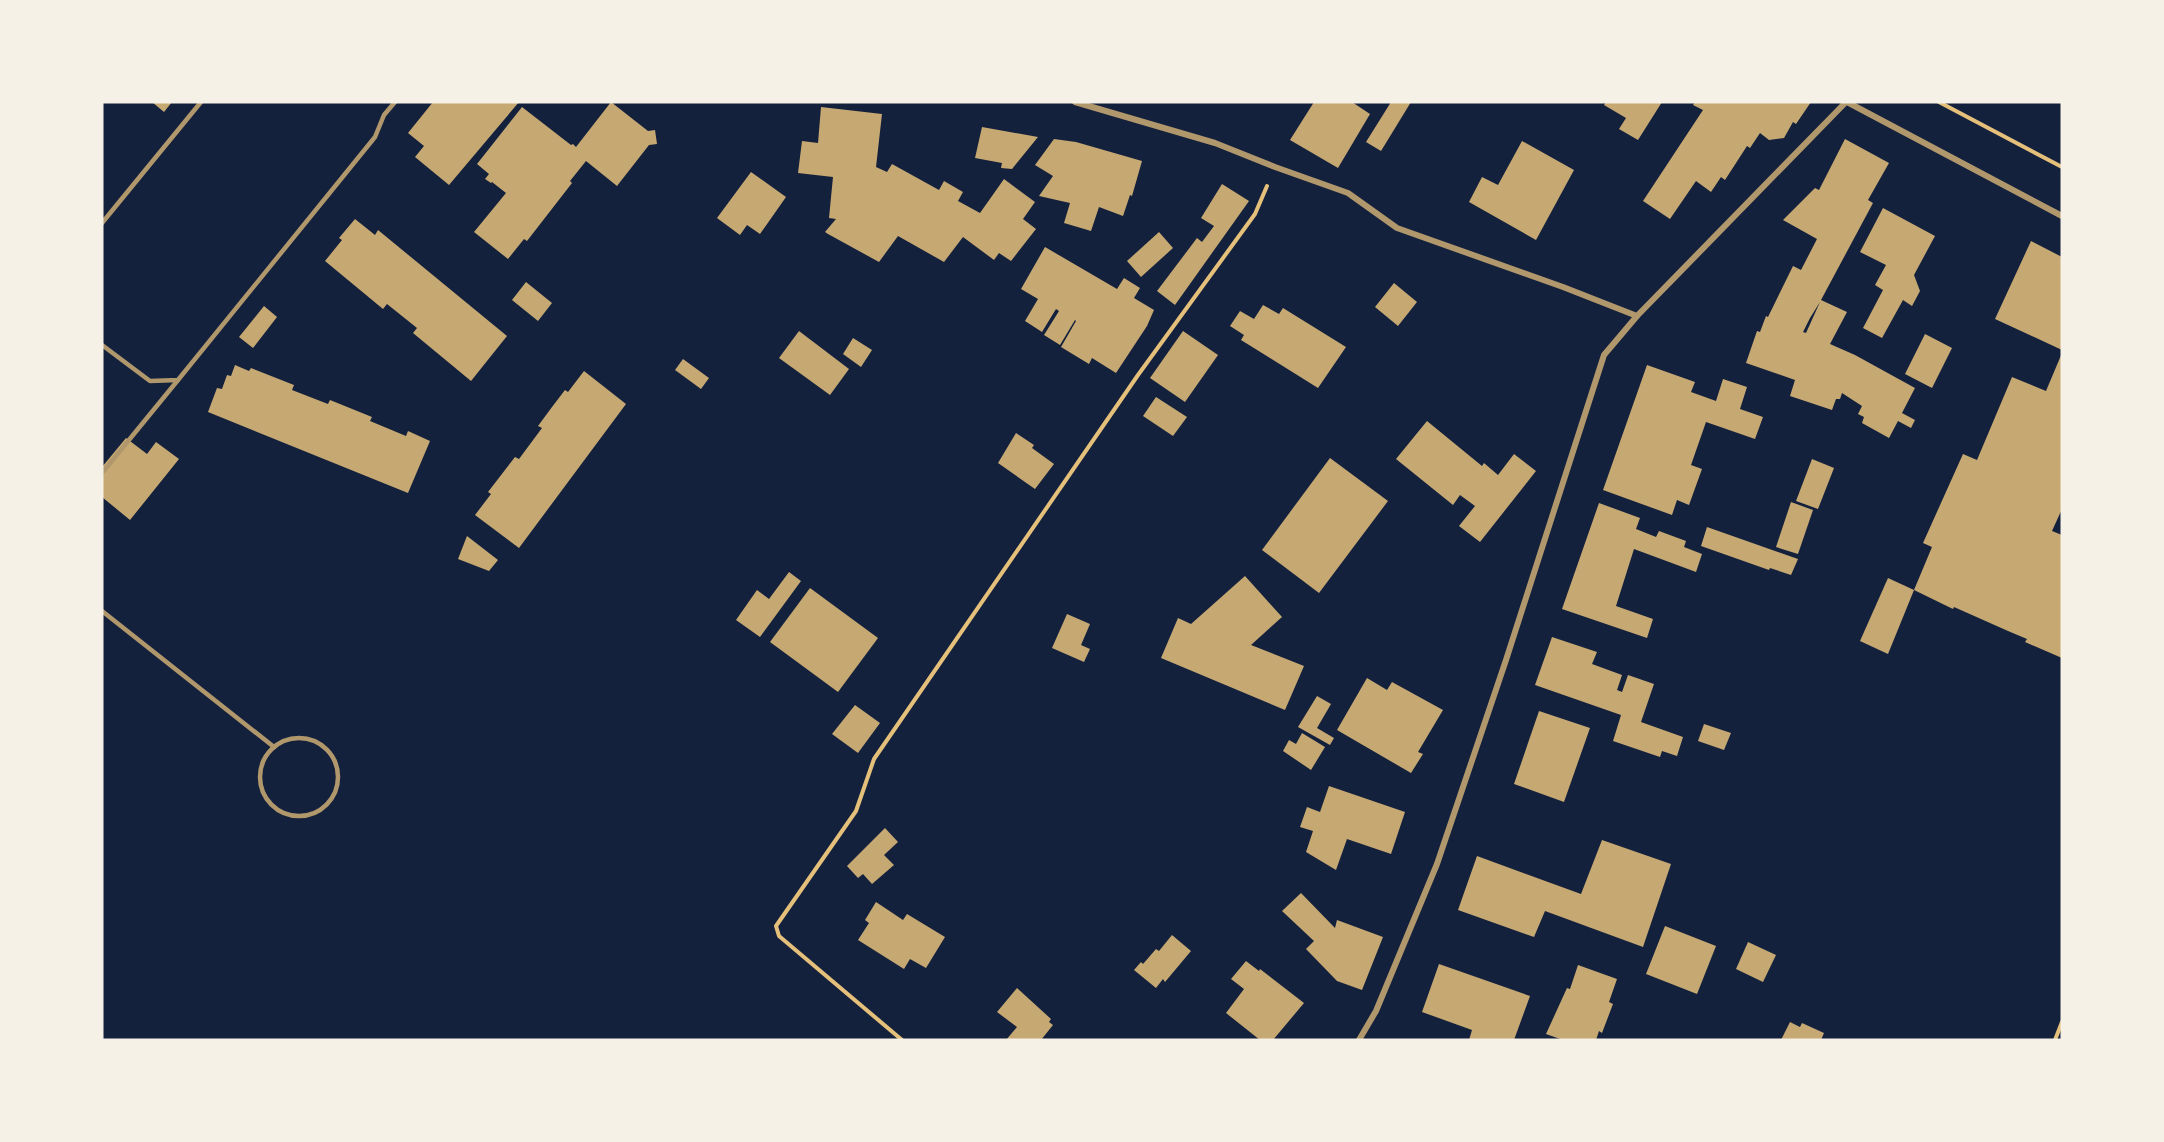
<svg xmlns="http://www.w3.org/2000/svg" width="2164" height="1142" font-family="'PT Sans',sans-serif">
	<rect width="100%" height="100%" fill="#14213d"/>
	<g fill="#c6a872" fill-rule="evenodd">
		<path d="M152 102H172L164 112Z"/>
		<path d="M433 102H519L449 185 415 157 424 146 408 133Z"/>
		<path d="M611 102 648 131 655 130 657 144 649 145 617 186 586 161 570 181 572 183 527 241 524 239 508 259 474 232 506 193 492 182 491 183 485 179 489 174 477 164 522 107 571 145 573 144 576 147Z"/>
		<path d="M1314 102H1352L1370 114 1338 168 1290 140Z"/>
		<path d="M1391 102H1411L1381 151 1366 142Z"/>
		<path d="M1606 102H1662L1638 140 1619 129 1626 118 1604 105Z"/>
		<path d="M1695 102H1811L1796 124 1793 122 1784 138 1769 140 1760 133 1750 148 1747 146 1725 180 1721 177 1711 192 1696 181 1670 219 1643 201 1703 110 1693 105Z"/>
		<path d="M821 107 882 114 876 167 887 172 892 164 939 190 944 181 963 192 958 201 980 213 1004 179 1035 202 1023 219 1036 229 1011 261 999 253 994 260 963 237 944 262 898 236 879 262 828 234 825 232 836 219 829 218 833 177 798 173 802 141 818 143Z"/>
		<path d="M982 127 1038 137 1012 169 1001 168 1002 163 975 158Z"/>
		<path d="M1054 139 1076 142 1142 161 1132 196 1130 195 1123 216 1099 207 1091 231 1064 223 1070 203 1039 196 1053 176 1035 165Z"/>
		<path d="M1845 139 1889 163 1868 200 1873 203 1821 300 1847 312 1830 344 1855 355 1915 388 1902 413 1915 420 1911 428 1898 421 1889 438 1862 423 1864 417 1858 414 1862 406 1842 393 1840 399H1836L1832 410 1790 396 1795 380 1746 363 1757 331 1760 332 1766 316 1768 317 1793 266 1801 270 1817 239 1783 220 1815 188 1819 190ZM1820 302 1806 333 1803 332 1810 318Z"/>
		<path d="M1522 141 1574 170 1536 240 1469 202 1482 177 1498 185Z"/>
		<path d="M751 172 786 197 760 234 747 225 740 235 717 218Z"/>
		<path d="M1222 184 1249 201 1175 305 1157 291 1197 238 1202 242 1214 226 1201 218Z"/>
		<path d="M1883 208 1935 236 1914 275 1920 291 1912 306 1903 300 1882 338 1863 328 1883 290 1875 285 1886 265 1860 252Z"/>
		<path d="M355 219 375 235 378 230 507 336 471 381 413 333 417 328 387 304 383 309 325 261 342 240 339 238Z"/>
		<path d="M1159 232 1173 248 1141 277 1127 261Z"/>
		<path d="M2031 241 2062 257V350L1995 319Z"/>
		<path d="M1045 247 1117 289 1124 278 1140 288 1134 298 1154 310 1147 326 1116 373 1092 358 1089 364 1061 347 1076 321 1075 320 1060 345 1044 335 1059 311 1056 309 1042 332 1025 321 1038 299 1021 289Z"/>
		<path d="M526 282 552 303 538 321 512 300Z"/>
		<path d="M1394 283 1417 302 1398 326 1375 307Z"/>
		<path d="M1263 305 1279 314 1283 308 1346 347 1318 388 1241 340 1244 335 1230 326 1240 311 1254 319Z"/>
		<path d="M264 306 277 317 253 348 239 337Z"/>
		<path d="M799 331 849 369 830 395 779 358Z"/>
		<path d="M1183 331 1218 355 1185 402 1150 378Z"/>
		<path d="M1925 334 1952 348 1932 388 1905 374Z"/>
		<path d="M853 338 872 350 861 367 843 354Z"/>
		<path d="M2062 353V509L2052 531 2062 535V658L2025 642 2027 639 2008 631 1954 607 1953 609 1914 590 1932 547 1923 543 1963 454 1977 460 2012 377 2046 391Z"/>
		<path d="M683 359 709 378 701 389 675 370Z"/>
		<path d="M235 365 249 371 251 368 294 385 292 390 328 404 330 400 372 417 370 421 406 436 408 431 430 441 408 493 208 412 217 388 222 389 227 375 231 376Z"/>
		<path d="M1647 365 1695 382 1691 392 1716 401 1723 379 1747 387 1740 409 1763 417 1755 439 1706 422 1691 465 1702 469 1689 505 1677 500 1672 515 1603 490Z"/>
		<path d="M584 371 626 404 519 548 475 515 491 494 488 492 515 457 519 459 542 428 538 426 552 407 565 390 568 392Z"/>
		<path d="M1156 397 1187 417 1173 436 1143 416Z"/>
		<path d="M1427 421 1482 466 1484 463 1498 475 1514 454 1536 471 1480 542 1459 526 1475 506 1460 495 1453 505 1396 459Z"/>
		<path d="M1016 433 1034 445 1032 448 1054 464 1035 489 998 463Z"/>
		<path d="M126 438 147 454 156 442 179 459 130 520 102 497V467Z"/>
		<path d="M1330 458 1388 501 1319 593 1262 550Z"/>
		<path d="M1812 459 1834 468 1818 509 1796 501Z"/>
		<path d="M1791 502 1813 510 1798 554 1776 547Z"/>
		<path d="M1599 503 1640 518 1636 529 1656 537 1659 531 1686 541 1684 547 1702 554 1696 572 1634 549 1616 606 1653 619 1647 638 1562 609Z"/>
		<path d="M1707 527 1798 559 1791 575 1770 568 1769 570 1701 546Z"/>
		<path d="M467 536 498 560 489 571 458 559Z"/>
		<path d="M789 572 801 581 760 637 736 620 757 590 769 599Z"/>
		<path d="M1245 576 1282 617 1251 645 1304 666 1285 710 1161 658 1178 618 1191 624Z"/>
		<path d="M1888 578 1914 590 1888 654 1860 641Z"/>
		<path d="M810 588 878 638 838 692 770 642Z"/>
		<path d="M1067 614 1090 624 1081 645 1090 649 1084 662 1052 648Z"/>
		<path d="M1552 637 1597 652 1592 664 1622 675 1617 690 1622 692 1628 675 1654 684 1641 722 1683 737 1677 756 1662 751 1660 757 1613 741 1621 715 1535 685Z"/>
		<path d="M1367 678 1387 690 1392 682 1443 710 1418 752 1423 754 1411 773 1337 730Z"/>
		<path d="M1317 696 1331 704 1317 728 1334 738 1330 745 1298 727Z"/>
		<path d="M855 705 880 723 858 753 832 734Z"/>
		<path d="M1539 711 1590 728 1564 802 1514 784Z"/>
		<path d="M1704 724 1731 733 1724 750 1698 741Z"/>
		<path d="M1302 733 1325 747 1311 770 1283 751 1289 740 1296 744Z"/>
		<path d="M1329 786 1405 812 1391 854 1347 839 1336 870 1306 852 1313 831 1300 827 1307 807 1320 812Z"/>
		<path d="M885 828 898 842 884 855 894 865 872 884 863 874 858 878 847 866Z"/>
		<path d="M1602 840 1671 864 1643 947 1545 911 1534 937 1458 910 1477 856 1581 894Z"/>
		<path d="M1301 893 1335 928 1337 920 1383 937 1362 990 1337 981 1306 949 1314 941 1282 911Z"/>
		<path d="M876 902 903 920 907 914 945 937 926 968 910 959 904 969 858 940 869 923 865 920Z"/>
		<path d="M1665 926 1716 946 1697 994 1646 974Z"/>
		<path d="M1172 935 1191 951 1165 982 1163 979 1156 988 1134 970 1141 962 1143 964 1156 949 1159 951Z"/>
		<path d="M1748 942 1776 955 1763 982 1736 969Z"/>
		<path d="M1246 961 1259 971 1260 969 1304 1003 1273 1040H1260L1226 1013 1244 989 1231 979Z"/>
		<path d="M1439 964 1530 996 1514 1040H1469L1472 1030 1422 1012Z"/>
		<path d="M1578 965 1617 979 1609 1002 1613 1004 1602 1033 1599 1031 1596 1040H1563L1546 1034 1567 988 1570 989Z"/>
		<path d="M1017 988 1051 1019 1049 1022 1053 1025 1041 1040H1006L1017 1027 997 1012Z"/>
		<path d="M1790 1022 1800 1027 1802 1023 1824 1033 1821 1040H1781Z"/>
	</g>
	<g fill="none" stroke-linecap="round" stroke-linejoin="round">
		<g stroke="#e5c07b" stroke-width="4">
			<path d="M1939 102 2062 167"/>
			<path d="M902 1040 779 936 776 926 856 811 874 759 1138 375 1255 214 1267 186"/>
			<path d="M2055 1040 2062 1022"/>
		</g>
		<g stroke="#b1986c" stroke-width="4.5">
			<path d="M102 223 201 102"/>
			<path d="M102 345 150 381 178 380 375 137 384 115 395 102"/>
			<path d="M102 473 178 380"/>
			<path d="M102 611 274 747"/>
			<circle cx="299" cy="777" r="39"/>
		</g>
		<g stroke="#b1986c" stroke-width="6">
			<path d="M1075 102 1215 143 1275 167 1348 193 1397 228 1563 287 1637 316"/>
			<path d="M1847 102 2062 216"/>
			<path d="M1359 1040 1376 1011 1437 864 1506 660 1604 355 1637 316 1846 102"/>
		</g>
	</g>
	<rect width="2164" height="1142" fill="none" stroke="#f6f1e7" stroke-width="207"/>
</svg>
